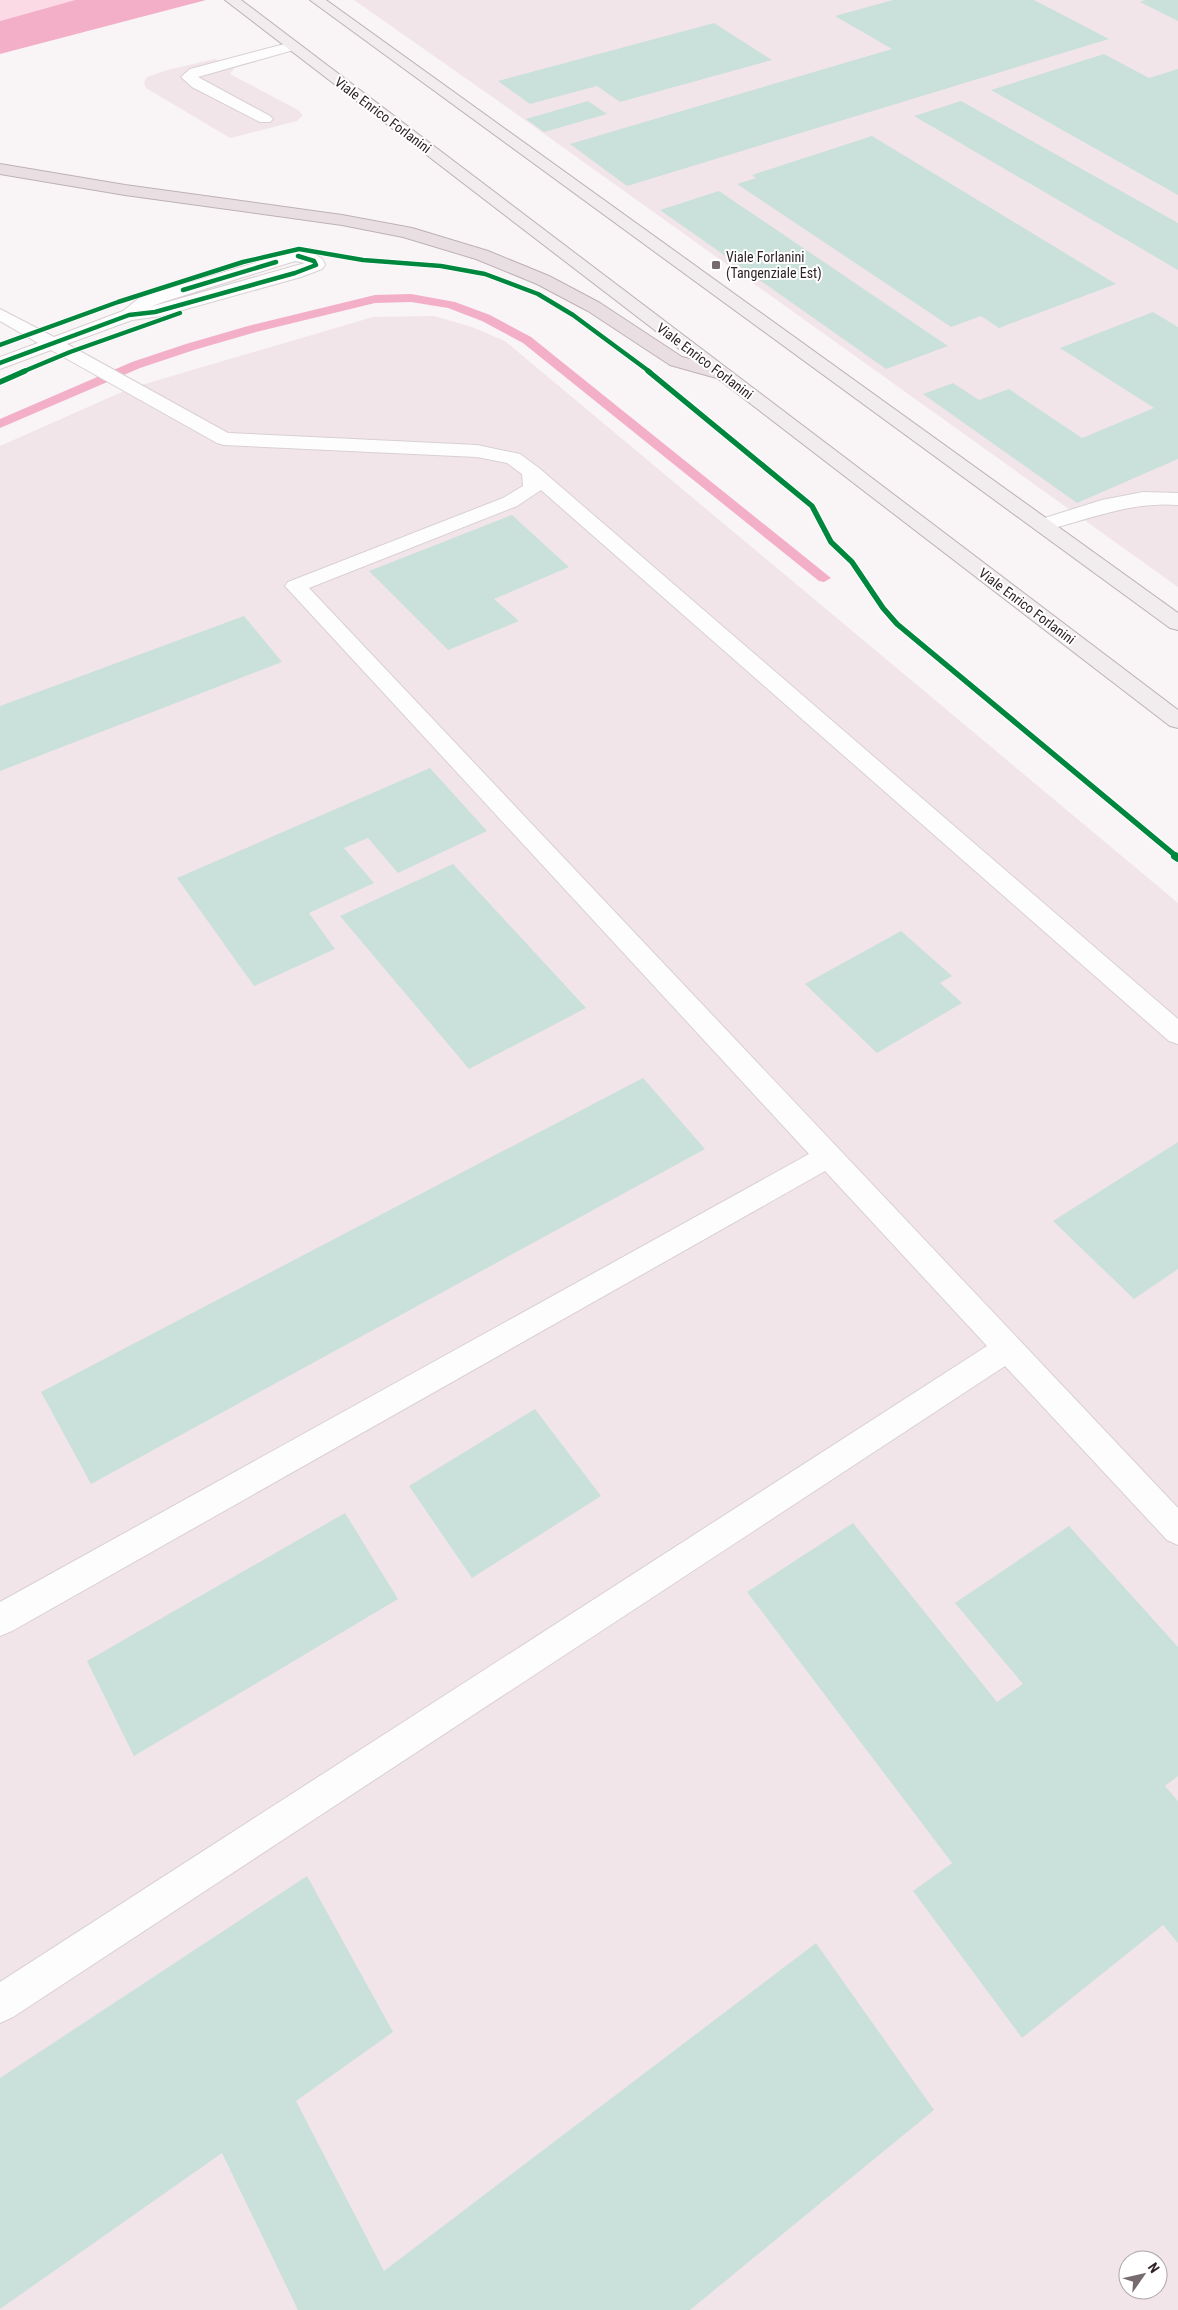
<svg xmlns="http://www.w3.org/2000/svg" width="1178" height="2310" font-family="'Roboto Condensed',sans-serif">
	<rect width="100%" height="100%" fill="#f9f4f6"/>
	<g fill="#f2e5e9" fill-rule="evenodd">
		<path d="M354 0H1178V587L501 103Z"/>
		<path d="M215 59 234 69 230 74 298 110 303 115 297 121 230 138 146 88 144 83 147 77 167 70Z"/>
		<path d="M434 316 472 327 505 341 1178 903V2310H0V446L131 388 373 317ZM1128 2260H1158V2290H1128Z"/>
	</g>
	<path fill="#fcdae5" d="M0 0H75L0 21Z"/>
	<path fill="#f3afc7" d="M75 0H206L0 54V21Z"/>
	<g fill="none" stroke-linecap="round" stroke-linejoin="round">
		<path fill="#f3afc7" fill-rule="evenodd" d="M411 294 455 302 490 315 531 337 831 578 824 582 819 581 523 343 482 321 448 308 411 302 375 303 256 332 194 350 140 368 0 428V419L132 362 186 344 248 326 375 295Z"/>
	</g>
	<g fill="#cae0da">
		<path d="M893 0H1034L1109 39 627 186 570 144 892 49 835 16Z"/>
		<path d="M1145 0H1178V21L1140 2Z"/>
		<path d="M714 23 772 60 620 102 597 86 530 104 498 81Z"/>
		<path d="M1104 54 1149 78 1178 69V195L991 90Z"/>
		<path d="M588 101 607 114 544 132 526 119Z"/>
		<path d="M961 101 1178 223V270L914 116Z"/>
		<path d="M872 136 1116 284 999 328 981 316 951 327 737 184 756 178 752 175Z"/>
		<path d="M719 191 948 346 886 369 660 210Z"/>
		<path d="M1153 312 1178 327V459L1077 503 923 394 953 383 979 400 1009 389 1082 438 1154 408 1060 348Z"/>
		<path d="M512 515 569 567 494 599 519 621 448 650 369 571Z"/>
		<path d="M244 616 282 662 0 771V706Z"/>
		<path d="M430 768 487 831 398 873 368 838 344 848 374 883 309 913 335 949 254 986 177 878Z"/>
		<path d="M453 864 586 1008 469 1069 340 916Z"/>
		<path d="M901 931 952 976 940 983 962 1003 877 1053 805 984Z"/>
		<path d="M643 1078 705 1149 91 1484 41 1392Z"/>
		<path d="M1178 1142V1269L1134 1299 1053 1221Z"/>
		<path d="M535 1409 601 1496 472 1578 409 1486Z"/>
		<path d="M345 1513 398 1599 134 1756 87 1661Z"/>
		<path d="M853 1523 997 1702 1023 1684 955 1603 1069 1526 1178 1647V1776L1165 1786 1178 1801V1943L1163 1925 1022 2038 913 1891 952 1863 747 1592Z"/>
		<path d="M307 1876 393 2032 296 2101 384 2271 816 1943 934 2110 690 2310H298L222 2153 0 2309V2078Z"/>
	</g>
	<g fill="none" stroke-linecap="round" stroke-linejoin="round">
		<g stroke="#d8d0d2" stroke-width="2">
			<g id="minor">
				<path d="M292 42 299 46 297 49 198 77 270 116 273 119 270 122H260L192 87 181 77 190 69Z"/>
				<path d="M294 251C305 253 322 252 325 265L322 269 301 277 161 316 132 320 67 344 228 433 477 445 520 454 539 468 1178 1019V1044L1169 1041 541 490 517 506 309 588 1178 1508V1545L1167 1540 1005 1366 13 2017 0 2023V1982L987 1346 825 1171 12 1631 0 1636V1602L809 1154 285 586 288 582 503 498 523 486 522 474 507 463 477 457 224 445 217 443 51 350 0 369V357L38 343 0 321V309L54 337 123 311 138 299 151 294ZM295 261 305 263 150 307 163 302Z"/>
				<path d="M1143 492 1178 493V505C1129 501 1089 520 1042 531L1035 529 1032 525 1035 521 1102 500Z"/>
			</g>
		</g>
		<g stroke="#bdb1b5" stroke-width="2">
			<g id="major">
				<path d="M225 0H241L1178 710V728L1170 726Z"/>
				<path d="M310 0H326L1178 613V630L1170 628Z"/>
			</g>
		</g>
		<g stroke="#bdb1b5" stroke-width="2">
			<path id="highway" d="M0 164 125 185 342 215 412 228 488 251 549 276 600 303 682 357 727 369 729 373 727 377 720 379 670 365 588 311 537 284 476 259 403 237 342 225 125 195 0 174Z"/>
		</g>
		<use href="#minor" fill="#fefdfe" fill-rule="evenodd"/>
		<use href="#major" fill="#f1ecee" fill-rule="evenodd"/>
		<use href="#highway" fill="#e9dfe2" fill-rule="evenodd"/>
		<g stroke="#fff" stroke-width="6">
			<g id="cycleway-far2">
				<path d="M183 290 276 262"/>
				<path d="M0 345 118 302 243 262 299 249 363 260 441 266 485 274 538 294 573 315 650 372"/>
				<path d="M0 363 129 315 155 312 295 273 316 265 314 261 298 256"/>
				<path d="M22 372 70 352 180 313"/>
			</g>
		</g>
		<g stroke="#fff" stroke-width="8">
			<g id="cycleway-far1">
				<path d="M648 371 812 506 831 542 852 562 883 608 897 624 1177 857"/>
				<path d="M0 382 25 371"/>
			</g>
		</g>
		<g stroke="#fff" stroke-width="11">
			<path id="cycleway" d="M1175 856 1178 858"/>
		</g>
		<use href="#cycleway-far2" stroke="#00873e" stroke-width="4.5"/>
		<use href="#cycleway-far1" stroke="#00873e" stroke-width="5.5"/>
		<use href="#cycleway" stroke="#00873e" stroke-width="8"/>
	</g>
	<rect fill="#766c6f" stroke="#fff" stroke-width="2" x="711" y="260" width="10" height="10" rx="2.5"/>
	<g text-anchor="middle" stroke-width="4" stroke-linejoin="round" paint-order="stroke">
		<g font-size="14" fill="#2f2327" stroke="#fff">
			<text transform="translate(383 115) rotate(37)" y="5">Viale Enrico Forlanini</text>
			<text transform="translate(705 361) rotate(37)" y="5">Viale Enrico Forlanini</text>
			<text transform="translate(1027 606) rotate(37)" y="5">Viale Enrico Forlanini</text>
		</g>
		<g font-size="14" fill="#2f2327" stroke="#fff" text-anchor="start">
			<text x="726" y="262">Viale Forlanini<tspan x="726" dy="16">(Tangenziale Est)</tspan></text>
		</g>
	</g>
	<g transform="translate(1143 2275) rotate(56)"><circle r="24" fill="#ffffff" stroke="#aca7a9"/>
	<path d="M0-4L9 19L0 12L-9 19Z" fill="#766c6f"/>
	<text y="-8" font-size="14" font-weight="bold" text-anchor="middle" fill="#2f2327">N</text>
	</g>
</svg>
